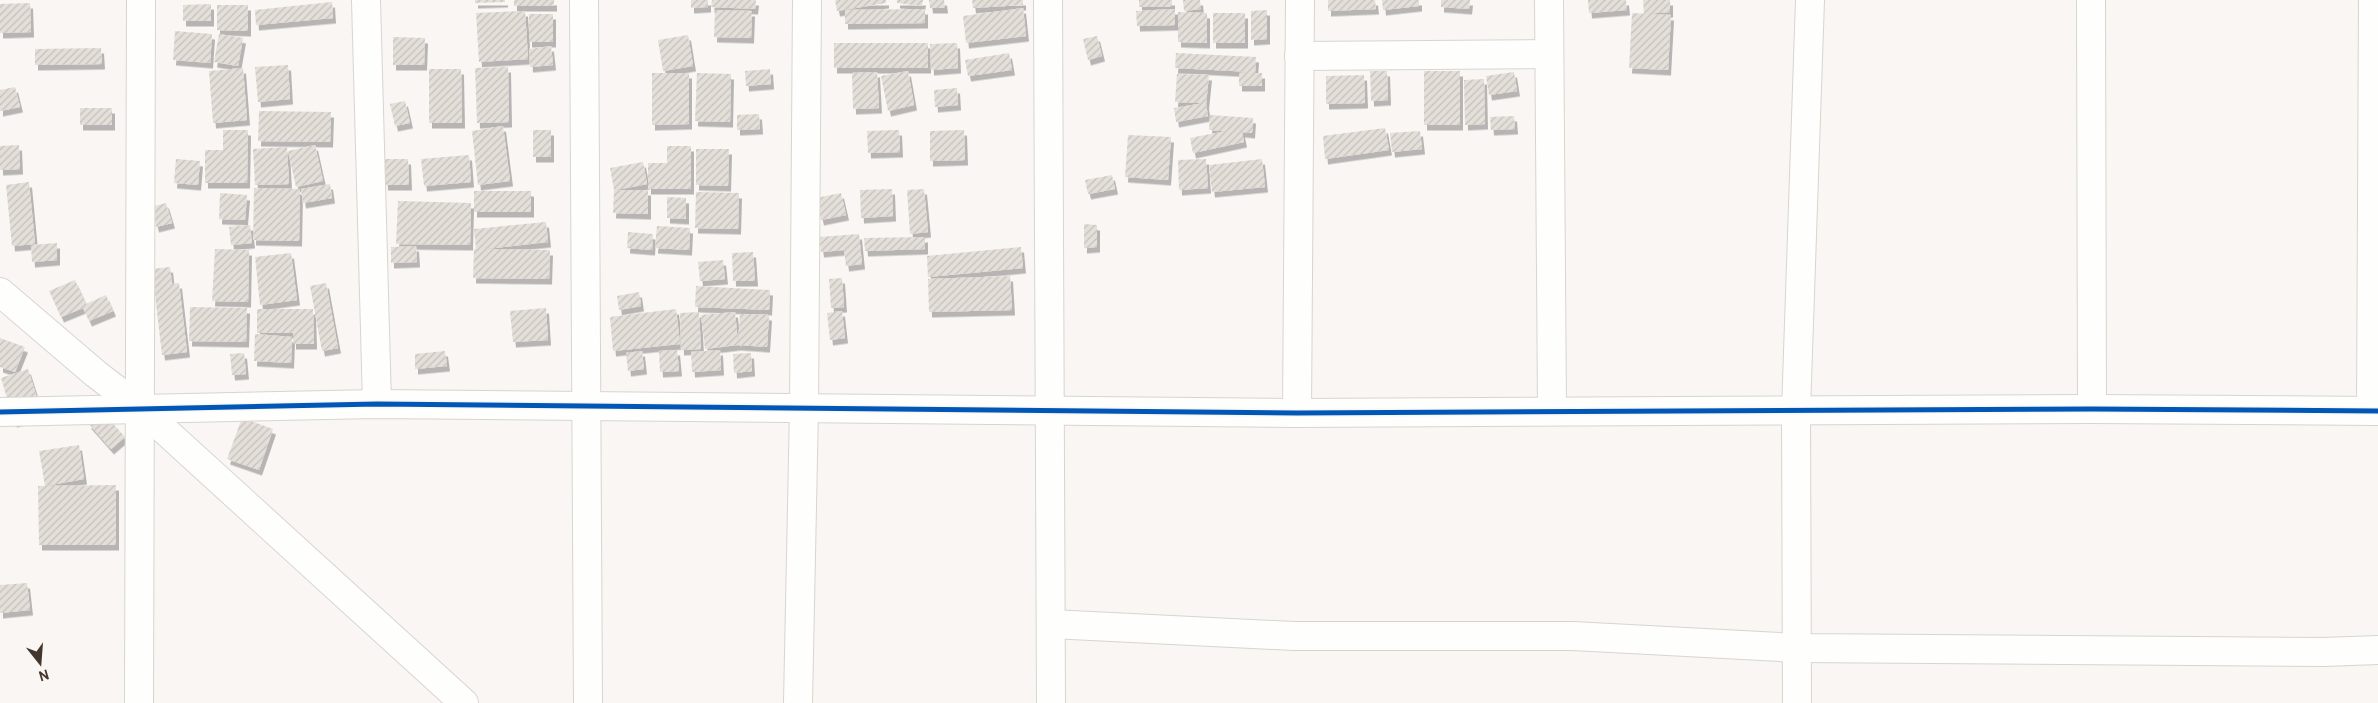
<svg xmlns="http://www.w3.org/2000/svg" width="2378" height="703" font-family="Overpass,sans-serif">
	<defs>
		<pattern id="building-hatch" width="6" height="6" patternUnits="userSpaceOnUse" patternTransform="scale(1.25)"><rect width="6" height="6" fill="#e4dfd9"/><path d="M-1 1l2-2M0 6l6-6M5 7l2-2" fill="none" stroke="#c5c0bb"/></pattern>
		<filter id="shadow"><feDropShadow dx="3" dy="5.5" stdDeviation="0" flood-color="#0004"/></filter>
	</defs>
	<rect width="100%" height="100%" fill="#f9f6f4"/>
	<g fill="url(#building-hatch)" filter="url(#shadow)">
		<path d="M475 0H505V2L475 3Z"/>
		<rect x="514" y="0" width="40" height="6"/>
		<path d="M691 0H708V7L691 8Z"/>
		<path d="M712 0H756L755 9 711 7Z"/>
		<path d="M835 0H886V3L837 11Z"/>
		<path d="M897 0H923L922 6 897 3Z"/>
		<path d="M929 0H944L945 8H930Z"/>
		<path d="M972 0H1023V5L973 8Z"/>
		<rect x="1139" y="0" width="33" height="7"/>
		<path d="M1183 0H1200L1201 9 1184 11Z"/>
		<path d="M1328 0H1375L1376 9 1328 11Z"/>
		<path d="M1382 0H1419V6L1383 10Z"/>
		<path d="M1441 0H1470L1469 9 1441 7Z"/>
		<path d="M1588 0H1626L1627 10 1589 13Z"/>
		<path d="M1643 0H1670V12L1644 14Z"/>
		<path d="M332 2 333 18 256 25 255 10Z"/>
		<path d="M30 3 31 32 0 33V4Z"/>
		<path d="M211 4V21H183V5Z"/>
		<path d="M217 5H248V31L217 30Z"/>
		<path d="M1023 8 1026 36 966 43 963 16Z"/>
		<path d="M925 9V23L845 24V10Z"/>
		<path d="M1175 9V25L1137 26 1136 11Z"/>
		<path d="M715 10 752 11 751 38 714 37Z"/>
		<path d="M1267 10V39L1251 40V11Z"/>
		<path d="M525 11 528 59 479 62 476 13Z"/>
		<path d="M1178 12 1207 13V43L1178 42Z"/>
		<rect x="1213" y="13" width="32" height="30"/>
		<path d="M1632 13 1671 15 1668 70 1629 68Z"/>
		<rect x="529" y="14" width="24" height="28"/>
		<path d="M175 31 212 34 210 63 173 60Z"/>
		<path d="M219 34 243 38 238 66 214 62Z"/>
		<path d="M688 35 693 66 663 71 658 40Z"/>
		<path d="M1097 36 1102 56 1088 60 1083 39Z"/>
		<path d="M393 37 425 38 424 65H393Z"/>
		<rect x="834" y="43" width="94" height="25"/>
		<path d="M957 43 958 68 931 70 930 44Z"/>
		<path d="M551 46 553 65 530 67 529 49Z"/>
		<path d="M101 48 102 64 35 65V49Z"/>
		<path d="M1009 53 1012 70 968 76 965 60Z"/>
		<path d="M1176 53 1256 57 1255 73H1262V86H1239V73L1252 72 1175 68Z"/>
		<path d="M288 65 290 99 258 102 255 67Z"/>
		<path d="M508 67 509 122 477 123 475 68Z"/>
		<path d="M243 68 247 120 213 123 209 71Z"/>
		<path d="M429 69H461L462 123H429Z"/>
		<path d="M770 69 771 84 746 86 745 71Z"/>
		<path d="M908 71 914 105 888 111 881 76Z"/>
		<path d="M1370 71H1387L1388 100 1371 101Z"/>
		<rect x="1424" y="71" width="36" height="54"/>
		<path d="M877 72 879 108 853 109 852 73Z"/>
		<path d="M1514 72 1517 91 1489 95 1486 76Z"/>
		<path d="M652 73H689V124L652 125Z"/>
		<path d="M697 73 731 74 730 122 695 121Z"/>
		<path d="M1177 74 1209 75 1206 104 1208 116 1176 122 1174 108 1204 103 1175 102Z"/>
		<path d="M1364 75 1365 103 1326 104V76Z"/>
		<path d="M1484 79 1485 124 1465 125 1464 80Z"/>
		<path d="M15 87 20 107 0 111V90Z"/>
		<path d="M957 88 958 105 935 107 934 90Z"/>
		<path d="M405 101 410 123 395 126 390 104Z"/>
		<rect x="80" y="108" width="32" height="17"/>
		<path d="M259 111 331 112 330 142 258 141Z"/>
		<path d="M759 114 760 129 737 130V115Z"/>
		<path d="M1210 115 1253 118 1252 133 1242 132 1244 142 1193 153 1190 138 1226 131 1209 130Z"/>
		<path d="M1514 116 1515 129 1491 130 1490 117Z"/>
		<path d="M503 126 510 181 478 185 472 131Z"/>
		<path d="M1385 128 1389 150 1325 159 1323 136Z"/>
		<path d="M223 130H248L247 183H205V150H223Z"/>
		<rect x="533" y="130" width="18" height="27"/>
		<path d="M899 130 900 152 868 153 867 131Z"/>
		<path d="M964 130 965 160 930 161V131Z"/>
		<path d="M1420 131 1422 149 1392 152 1390 133Z"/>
		<path d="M1128 135 1171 137 1168 180 1125 177Z"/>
		<path d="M19 145 20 169 0 170V146Z"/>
		<path d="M315 145 323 181 296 187 288 151Z"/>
		<path d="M667 146H691V189H648V163H667Z"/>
		<path d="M287 147 289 184 255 185 253 149Z"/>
		<path d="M696 149H729L728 186 696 185Z"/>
		<path d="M469 155 471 182 424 186 421 159Z"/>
		<path d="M176 159 200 161 198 185 174 183Z"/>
		<path d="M384 159H408L409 185H385Z"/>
		<path d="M1206 159 1208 188 1179 190 1178 160Z"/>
		<path d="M1262 159 1265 187 1212 192 1209 165Z"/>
		<path d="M643 162 647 184 616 190H648V214L613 213 614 190 610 168Z"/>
		<path d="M1112 175 1115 189 1088 194 1085 180Z"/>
		<path d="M29 182 35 244 12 246 6 185Z"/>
		<path d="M330 184 332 198 303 203 301 189Z"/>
		<path d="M254 188 300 189 299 241 253 240Z"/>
		<path d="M892 189 893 216 861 218 860 190Z"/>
		<path d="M924 189 928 232 910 234 907 190Z"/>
		<rect x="474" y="191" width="57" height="21"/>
		<path d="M696 192 739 193 738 229 695 228Z"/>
		<path d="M220 193 247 195 245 220 219 219Z"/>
		<path d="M841 193 846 215 821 220 816 198Z"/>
		<path d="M667 197 686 198V219L667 218Z"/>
		<path d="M398 201 471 203 470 245 396 244Z"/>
		<path d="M166 203 172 223 156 227 151 207Z"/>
		<path d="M546 222 548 242 486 249 550 250 549 279 473 278 474 249H476L474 229Z"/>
		<path d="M1084 224 1097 225V247L1084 248Z"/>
		<path d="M250 225 252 243 231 245 229 227Z"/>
		<path d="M657 226 690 228 689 250 655 248Z"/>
		<path d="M628 232 653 234 652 250 627 248Z"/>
		<path d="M859 234 862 264 846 266 844 250 821 252 819 237Z"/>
		<path d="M925 237V249L865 251 864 238Z"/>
		<path d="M57 243V260L32 262 31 245Z"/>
		<path d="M416 246 417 262 391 263V247Z"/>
		<path d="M1021 247 1023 268 928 277 927 256Z"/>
		<path d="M215 249 249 250 248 302 212 301Z"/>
		<path d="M753 252 755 281H733L732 253Z"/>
		<path d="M291 253 297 300 260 305 255 257Z"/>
		<path d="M723 260 725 279 700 281 698 262Z"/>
		<path d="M170 267 172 284 179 283 187 352 162 355 152 269Z"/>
		<path d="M1010 276 1012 310 929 312 928 279Z"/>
		<path d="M842 278 844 307 831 308 829 279Z"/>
		<path d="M75 280 86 304 106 295 113 311 89 321 83 308 61 317 49 291Z"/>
		<path d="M326 283 338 348 322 351 310 286Z"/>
		<path d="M696 286 770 290 769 310 695 307Z"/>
		<path d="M639 292 641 306 619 310 617 296Z"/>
		<path d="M190 307 247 308 246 342 189 341Z"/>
		<path d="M546 308 548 340 513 342 510 311Z"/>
		<path d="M257 309H313L314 344H293V333H257Z"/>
		<path d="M676 309 680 344 613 351 610 317Z"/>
		<path d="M842 311 845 338 830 340 827 313Z"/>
		<path d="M699 312 701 349 681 350 680 313Z"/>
		<path d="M735 312 738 343 740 314 769 315 767 347 738 345 705 349 701 315Z"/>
		<path d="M255 334 292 337 291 363 254 361Z"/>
		<path d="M0 338 25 347 15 372 0 367Z"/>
		<path d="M677 350 679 371 660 372 659 351Z"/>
		<path d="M720 350 721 370 692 372 691 352Z"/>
		<path d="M445 351 447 366 415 369V354Z"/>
		<path d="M642 351 644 369 628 371 626 353Z"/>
		<path d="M244 353 246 374 232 375 230 354Z"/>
		<path d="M751 353 752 371 734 373 733 354Z"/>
		<path d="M28 369 42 414 14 422 1 378Z"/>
		<path d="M102 411 125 437 111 449 88 423Z"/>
		<path d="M242 418 273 429 259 470 227 459Z"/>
		<path d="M79 445 84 479 45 486 39 451Z"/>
		<path d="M116 485V545H39L38 486Z"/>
		<path d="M27 583 30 610 0 613V585Z"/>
	</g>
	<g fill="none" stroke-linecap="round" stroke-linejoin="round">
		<g stroke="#d9d4cf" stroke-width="30">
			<g id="street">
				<path d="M366 0 377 404"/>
				<path d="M584 0 588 703"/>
				<path d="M1048 0 1051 703"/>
				<path d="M1549 0 1552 410"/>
				<path d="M2091 0 2092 409"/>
				<path d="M1299 56 1549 54"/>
				<path d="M0 292 96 374 139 407 464 703"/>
				<path d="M2371 411 2373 0"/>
				<path d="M0 412 377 404 1297 413 2092 409 2378 411"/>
				<path d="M1297 413 1300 0"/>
				<path d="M1051 624 1294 636H1573L1797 648 2324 652 2378 650"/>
				<path d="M139 703 141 0"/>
				<path d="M798 703 804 408 807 0"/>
				<path d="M1797 703 1796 411 1810 0"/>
			</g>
		</g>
		<use href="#street" stroke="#fefefd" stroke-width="28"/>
		<g stroke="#fbf6f2" stroke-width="8">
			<path id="cycleway" d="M0 412 377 404 1297 413 2092 409 2378 411"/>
		</g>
		<use href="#cycleway" stroke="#0057b8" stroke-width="5"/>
	</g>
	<g transform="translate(40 663) rotate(163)" stroke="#fbf6f2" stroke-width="4" paint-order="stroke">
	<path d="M0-4L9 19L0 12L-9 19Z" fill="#41372f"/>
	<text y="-8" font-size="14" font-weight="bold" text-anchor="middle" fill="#41372f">N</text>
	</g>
</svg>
